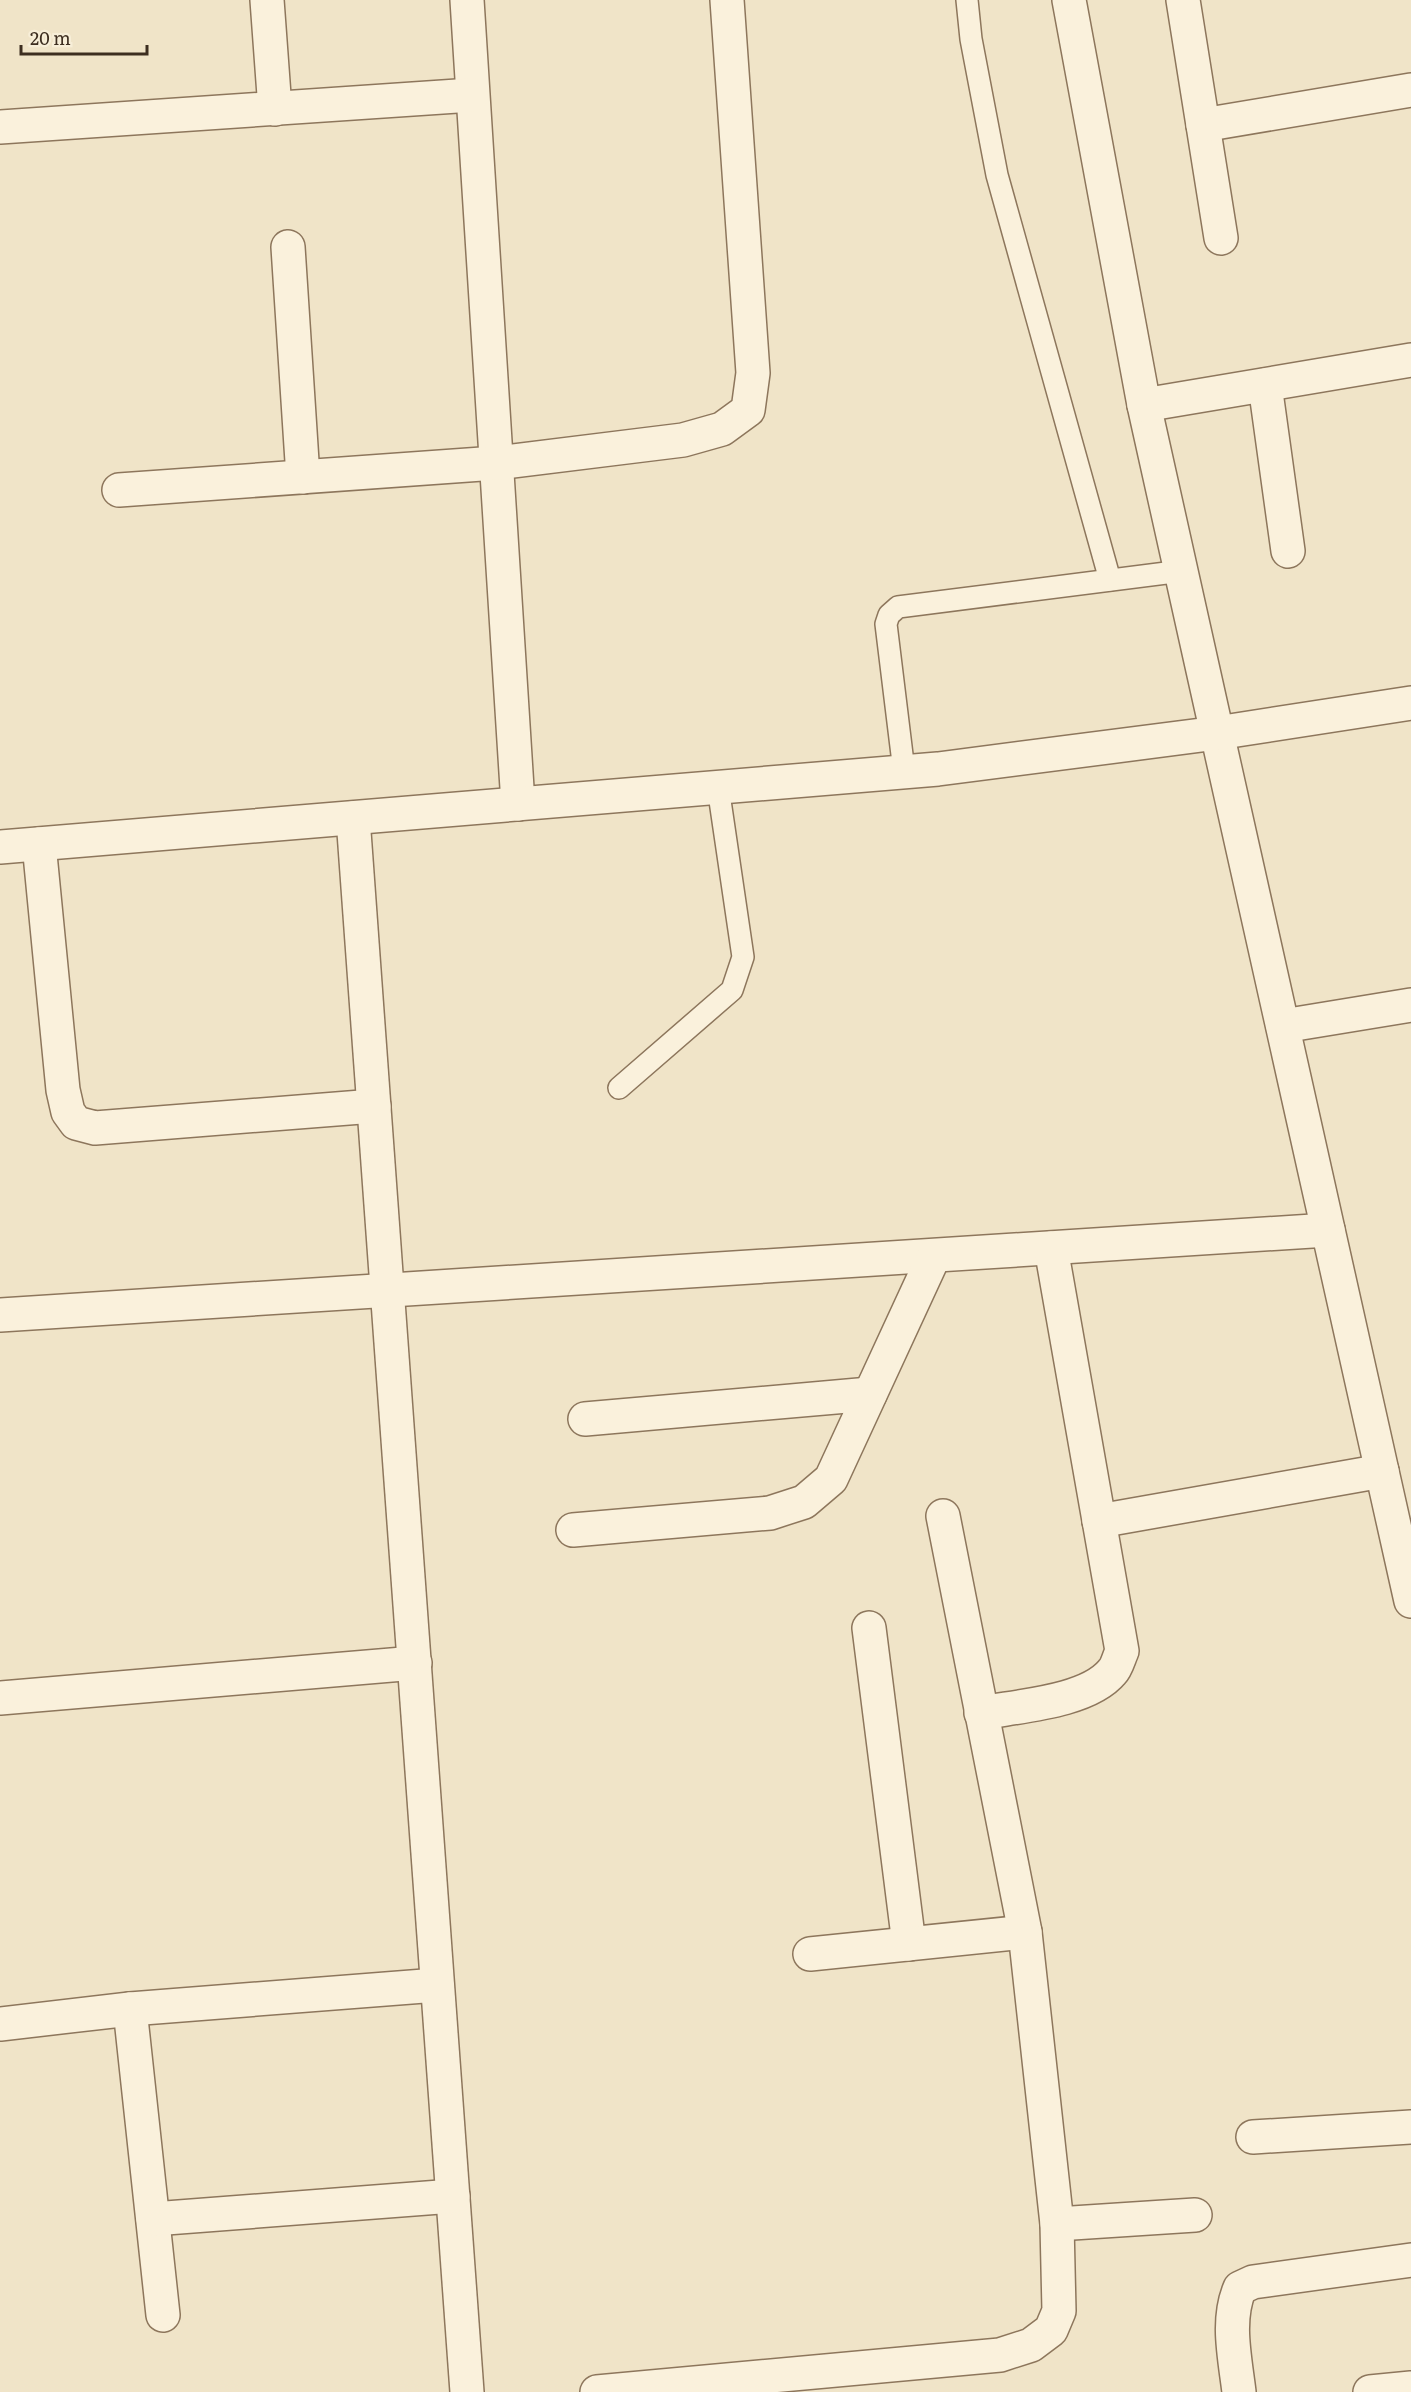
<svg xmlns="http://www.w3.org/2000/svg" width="1411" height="2392" font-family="Literata,serif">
	<rect width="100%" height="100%" fill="#f0e4c8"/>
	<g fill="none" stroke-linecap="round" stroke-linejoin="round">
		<g stroke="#8d765c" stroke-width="24">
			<g id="service">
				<path d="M967 0 971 39 997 175 1110 580"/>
				<path d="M904 771 886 624 889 615 898 607 1182 571"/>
				<path d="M619 1088 732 990 743 957 718 787"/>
			</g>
		</g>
		<g stroke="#8d765c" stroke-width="36">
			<g id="minor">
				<path d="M267 0 275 109"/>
				<path d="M467 0 518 804"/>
				<path d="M1069 0 1144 405 1217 733"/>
				<path d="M1183 0 1221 238"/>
				<path d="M1203 125 1411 90"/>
				<path d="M0 127 472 95"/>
				<path d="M288 247 303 477"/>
				<path d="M1265 385 1288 551"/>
				<path d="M1144 405 1411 360"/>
				<path d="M119 490 496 463 683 440 722 429 748 410 753 373 727 0"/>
				<path d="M353 818 467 2392"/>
				<path d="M39 844 63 1090 68 1112 76 1123 95 1128 374 1106"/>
				<path d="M1283 1026 1411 1005"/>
				<path d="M0 1315 1328 1230"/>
				<path d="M585 1419 870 1394"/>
				<path d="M1099 1521 1382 1471"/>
				<path d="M573 1530 770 1513 804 1502 831 1479 934 1256"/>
				<path d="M869 1628 909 1944"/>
				<path d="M0 1698 415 1663"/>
				<path d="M981 1713C1018 1706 1087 1702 1112 1672 1117 1667 1119 1657 1122 1651L1051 1248"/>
				<path d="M810 1954 1025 1932"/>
				<path d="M130 2009 163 2315"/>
				<path d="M0 2024 130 2009 437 1985"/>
				<path d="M1253 2137 1411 2127"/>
				<path d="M153 2219 453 2196"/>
				<path d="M1057 2224 1195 2215"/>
				<path d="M597 2392 1000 2355 1031 2345 1051 2330 1059 2311 1057 2224 1025 1932 943 1516"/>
				<path d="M1239 2392C1235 2358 1226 2320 1240 2288L1253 2282 1411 2260"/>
				<path d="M1370 2392 1411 2388"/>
			</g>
		</g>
		<g stroke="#8d765c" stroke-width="36">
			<g id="tertiary">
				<path d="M1217 733 1411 1601"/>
				<path d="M0 847 938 769 1217 733 1411 703"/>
			</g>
		</g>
		<use href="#service" stroke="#faf1dc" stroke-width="21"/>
		<use href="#minor" stroke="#faf1dc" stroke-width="33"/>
		<use href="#tertiary" stroke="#faf1dc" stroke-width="33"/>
	</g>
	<path d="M21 45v9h126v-9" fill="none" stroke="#3d2e20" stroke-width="3"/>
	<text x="30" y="45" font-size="18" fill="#3d2e20" stroke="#f7eed8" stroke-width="4.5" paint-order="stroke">20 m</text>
</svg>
